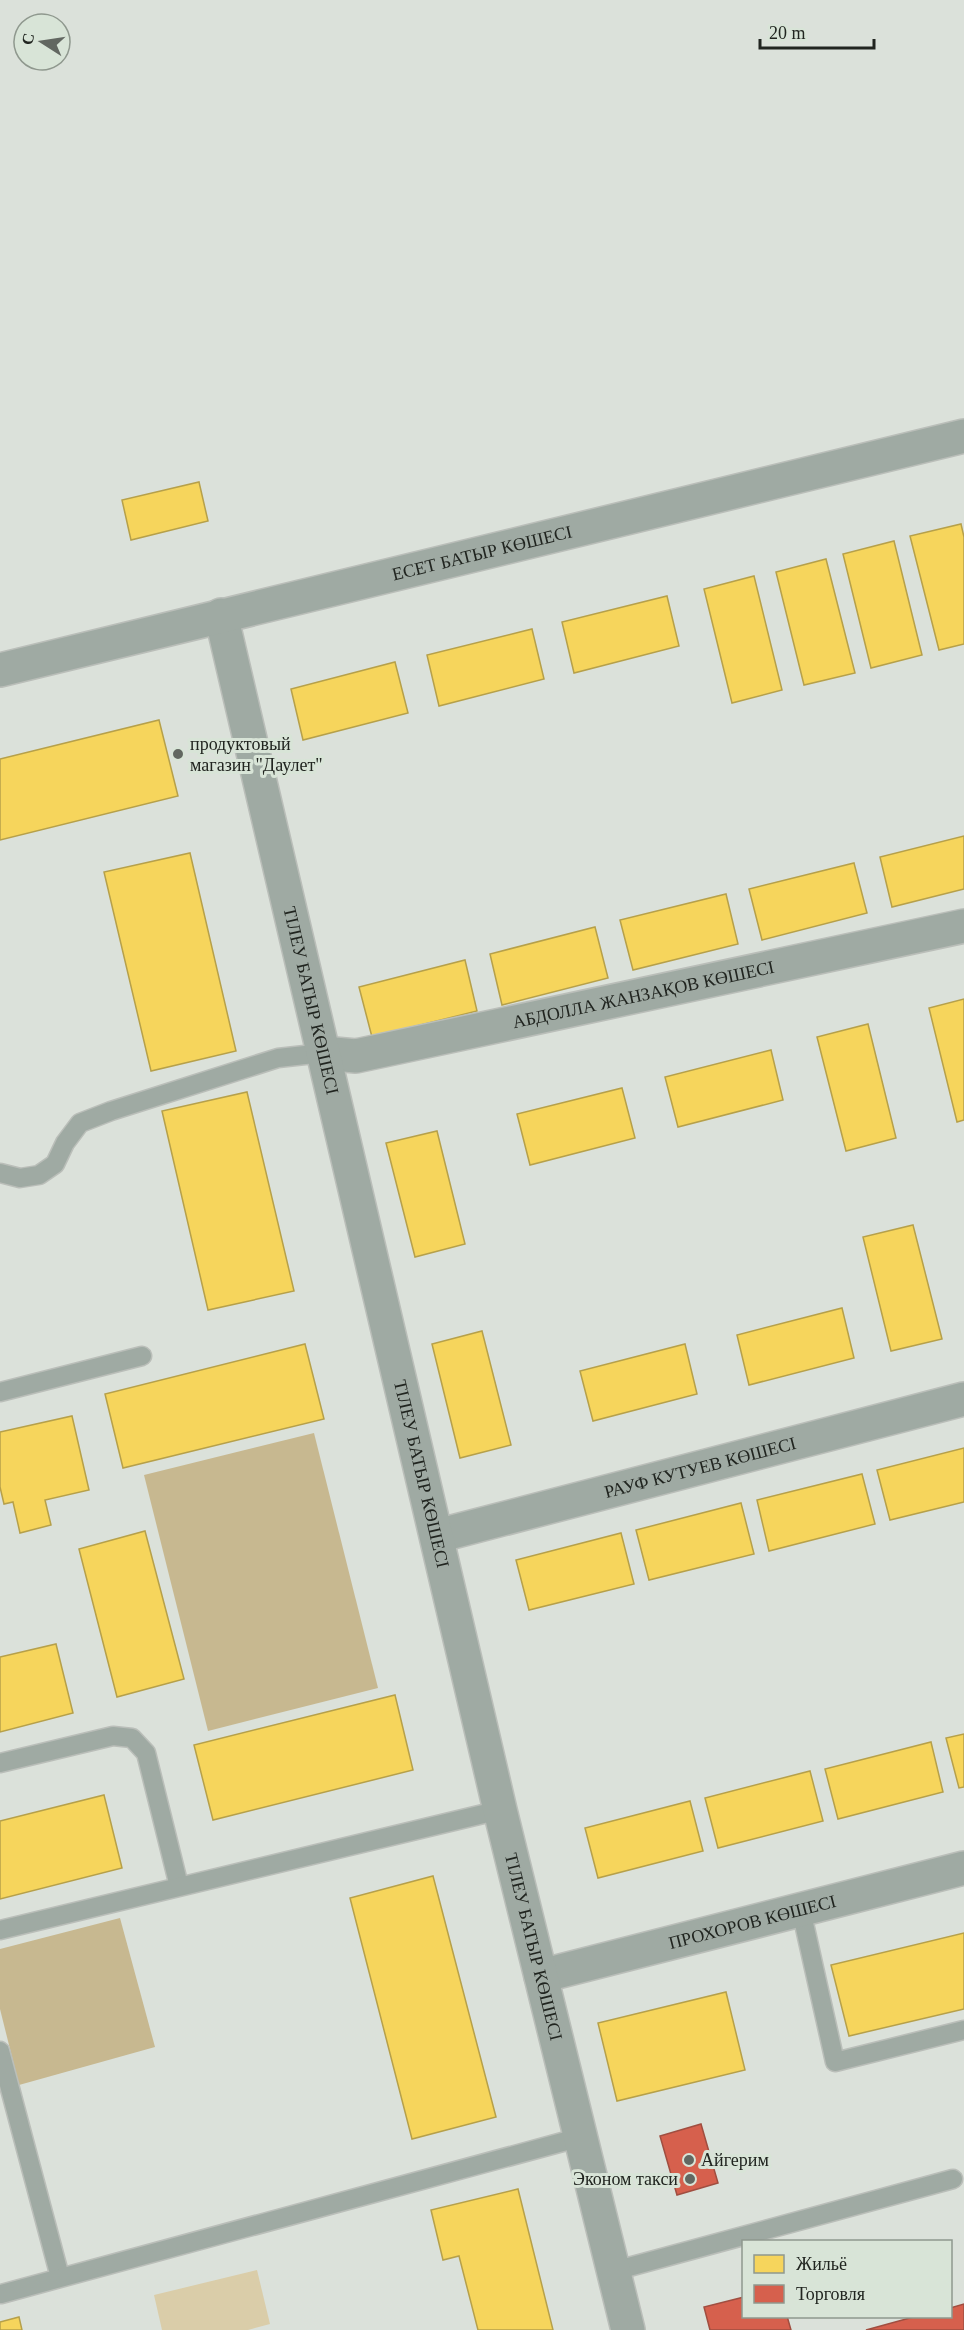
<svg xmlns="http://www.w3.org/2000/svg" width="964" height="2330" font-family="Georgia,serif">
	<rect width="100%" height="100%" fill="#dbe1da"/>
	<path fill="#dacda9" d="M257 2270 270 2324 248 2330H162L154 2295Z"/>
	<g fill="#c7b890">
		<path d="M314 1433 378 1688 208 1731 144 1475Z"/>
		<path d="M120 1918 155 2047 19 2085 0 2009V1949Z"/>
	</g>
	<g fill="#f6d55c" stroke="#b6a04a" stroke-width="1.5">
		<path d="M199 482 208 521 131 540 122 500Z"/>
		<path d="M961 524 964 537V644L939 650 910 536Z"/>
		<path d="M894 541 922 655 871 668 843 554Z"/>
		<path d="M826 559 855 673 804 685 776 572Z"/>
		<path d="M754 576 782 690 732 703 704 589Z"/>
		<path d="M667 596 679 646 574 673 562 622Z"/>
		<path d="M532 629 544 679 439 706 427 655Z"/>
		<path d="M395 662 408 713 303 740 291 689Z"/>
		<path d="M159 720 178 796 0 840V759Z"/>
		<path d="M964 836V889L892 907 880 857Z"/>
		<path d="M190 853 236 1051 151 1071 104 872Z"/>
		<path d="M854 863 867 913 762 940 749 889Z"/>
		<path d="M726 894 738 944 633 970 620 920Z"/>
		<path d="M595 927 608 978 502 1005 490 954Z"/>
		<path d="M465 960 477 1011 372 1037 359 987Z"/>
		<path d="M964 999V1120L957 1122 929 1008Z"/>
		<path d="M868 1024 896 1138 846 1151 817 1037Z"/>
		<path d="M771 1050 783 1100 678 1127 665 1077Z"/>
		<path d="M622 1088 635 1138 530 1165 517 1114Z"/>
		<path d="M247 1092 294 1291 208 1310 162 1111Z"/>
		<path d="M437 1131 465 1244 415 1257 386 1143Z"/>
		<path d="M913 1225 942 1339 891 1351 863 1237Z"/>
		<path d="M842 1308 854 1358 749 1385 737 1335Z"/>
		<path d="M482 1331 511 1445 460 1458 432 1344Z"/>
		<path d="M305 1344 324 1419 123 1468 105 1394Z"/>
		<path d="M685 1344 697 1394 593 1421 580 1371Z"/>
		<path d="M72 1416 89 1490 45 1500 51 1525 20 1533 13 1502 4 1504 0 1487V1432Z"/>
		<path d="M964 1448V1502L890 1520 877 1470Z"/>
		<path d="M862 1474 875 1524 769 1551 757 1500Z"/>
		<path d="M741 1503 754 1554 649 1580 636 1530Z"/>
		<path d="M145 1531 184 1679 117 1697 79 1549Z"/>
		<path d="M621 1533 634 1584 529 1610 516 1560Z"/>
		<path d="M56 1644 73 1713 0 1732V1657Z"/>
		<path d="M395 1695 413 1770 213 1820 194 1745Z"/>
		<path d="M964 1734V1787L959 1788 946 1738Z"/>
		<path d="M931 1742 943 1792 838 1819 825 1769Z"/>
		<path d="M810 1771 823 1821 718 1848 705 1798Z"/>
		<path d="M104 1795 122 1868 0 1899V1821Z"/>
		<path d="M690 1801 703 1851 598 1878 585 1828Z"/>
		<path d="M433 1876 496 2117 412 2139 350 1898Z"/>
		<path d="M964 1933V2009L849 2036 831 1965Z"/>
		<path d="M726 1992 745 2070 617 2101 598 2023Z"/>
		<path d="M518 2189 553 2330H478L459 2256 443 2260 431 2210Z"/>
		<path d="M19 2317 22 2330H0V2322Z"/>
	</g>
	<g fill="#d6604d" stroke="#a04e40" stroke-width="1.5">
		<path d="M701 2124 718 2183 677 2195 660 2136Z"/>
		<path d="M744 2297V2316H787L791 2330H710L704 2307Z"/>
		<path d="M964 2304V2330H866L917 2316H950V2308Z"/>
	</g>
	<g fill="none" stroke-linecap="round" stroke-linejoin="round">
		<g stroke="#babeb9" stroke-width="21">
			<g id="service">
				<path d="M0 1173 20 1178 39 1175 55 1164 65 1143 80 1123 111 1111 278 1058 323 1053"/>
				<path d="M0 1392 142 1356"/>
				<path d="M0 1763 113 1736 132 1738 146 1753 179 1886"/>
				<path d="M801 1910 835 2062 964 2030"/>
				<path d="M0 1930 500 1810"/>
				<path d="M0 2051 60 2277"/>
				<path d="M614 2271 953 2179"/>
				<path d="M1 2294 581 2137"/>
			</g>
		</g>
		<g stroke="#babeb9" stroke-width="36">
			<g id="minor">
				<path id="s1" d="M323 1053 356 1056 964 926"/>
				<path id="s2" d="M437 1536 964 1399"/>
				<path id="s3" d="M541 1976 964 1868"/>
			</g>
		</g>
		<g stroke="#babeb9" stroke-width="36">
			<g id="tertiary">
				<path id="s4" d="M221 615 500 1810 628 2330"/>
				<path id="s5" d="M0 670 964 436"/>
			</g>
		</g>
		<use href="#service" stroke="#9faaa3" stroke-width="18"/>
		<use href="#minor" stroke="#9faaa3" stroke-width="33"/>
		<use href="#tertiary" stroke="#9faaa3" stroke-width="33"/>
	</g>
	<g fill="#626761" stroke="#d8e4d7" stroke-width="2">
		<circle cx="178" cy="754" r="6"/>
		<circle cx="689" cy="2160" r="6"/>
		<circle cx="690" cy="2179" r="6"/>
	</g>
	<g text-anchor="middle" stroke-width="6" stroke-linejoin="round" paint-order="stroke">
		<g font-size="18" fill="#212520" stroke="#d8e4d7">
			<text dy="6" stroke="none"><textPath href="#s5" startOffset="496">ЕСЕТ БАТЫР КӨШЕСІ</textPath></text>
			<text dy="6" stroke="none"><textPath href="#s1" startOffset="327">АБДОЛЛА ЖАНЗАҚОВ КӨШЕСІ</textPath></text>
			<text dy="6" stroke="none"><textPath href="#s4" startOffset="396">ТІЛЕУ БАТЫР КӨШЕСІ</textPath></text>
			<text dy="6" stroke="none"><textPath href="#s2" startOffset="272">РАУФ КУТУЕВ КӨШЕСІ</textPath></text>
			<text dy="6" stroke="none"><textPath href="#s4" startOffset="882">ТІЛЕУ БАТЫР КӨШЕСІ</textPath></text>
			<text dy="6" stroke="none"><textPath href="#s3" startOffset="218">ПРОХОРОВ КӨШЕСІ</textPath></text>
			<text dy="6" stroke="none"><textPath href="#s4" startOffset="1368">ТІЛЕУ БАТЫР КӨШЕСІ</textPath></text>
		</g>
		<g font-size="18" fill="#212520" stroke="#d8e4d7" text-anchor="start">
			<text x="190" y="750">продуктовый<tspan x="190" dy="21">магазин "Даулет"</tspan></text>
			<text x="701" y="2166">Айгерим</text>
			<text x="678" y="2185" text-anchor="end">Эконом такси</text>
		</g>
	</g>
	<rect x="742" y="2240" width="210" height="78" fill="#d8e4d7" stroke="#8f988e" stroke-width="1.5"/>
	<rect x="754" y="2255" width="30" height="18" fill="#f6d55c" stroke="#8f988e" stroke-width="1.5"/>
	<text x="796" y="2270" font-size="18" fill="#212520">Жильё</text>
	<rect x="754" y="2285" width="30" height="18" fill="#d6604d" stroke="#8f988e" stroke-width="1.5"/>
	<text x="796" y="2300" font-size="18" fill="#212520">Торговля</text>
	<g transform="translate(42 42) rotate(282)"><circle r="28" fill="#d8e4d7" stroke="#8f988e" stroke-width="1.5"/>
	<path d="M0-4.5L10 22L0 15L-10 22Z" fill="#626761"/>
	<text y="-9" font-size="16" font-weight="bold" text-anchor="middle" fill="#212520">С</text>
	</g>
	<path d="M760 39v9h114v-9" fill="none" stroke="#212520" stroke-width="3"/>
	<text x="769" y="39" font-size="18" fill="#212520" stroke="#d8e4d7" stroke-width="4.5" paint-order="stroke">20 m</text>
</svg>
